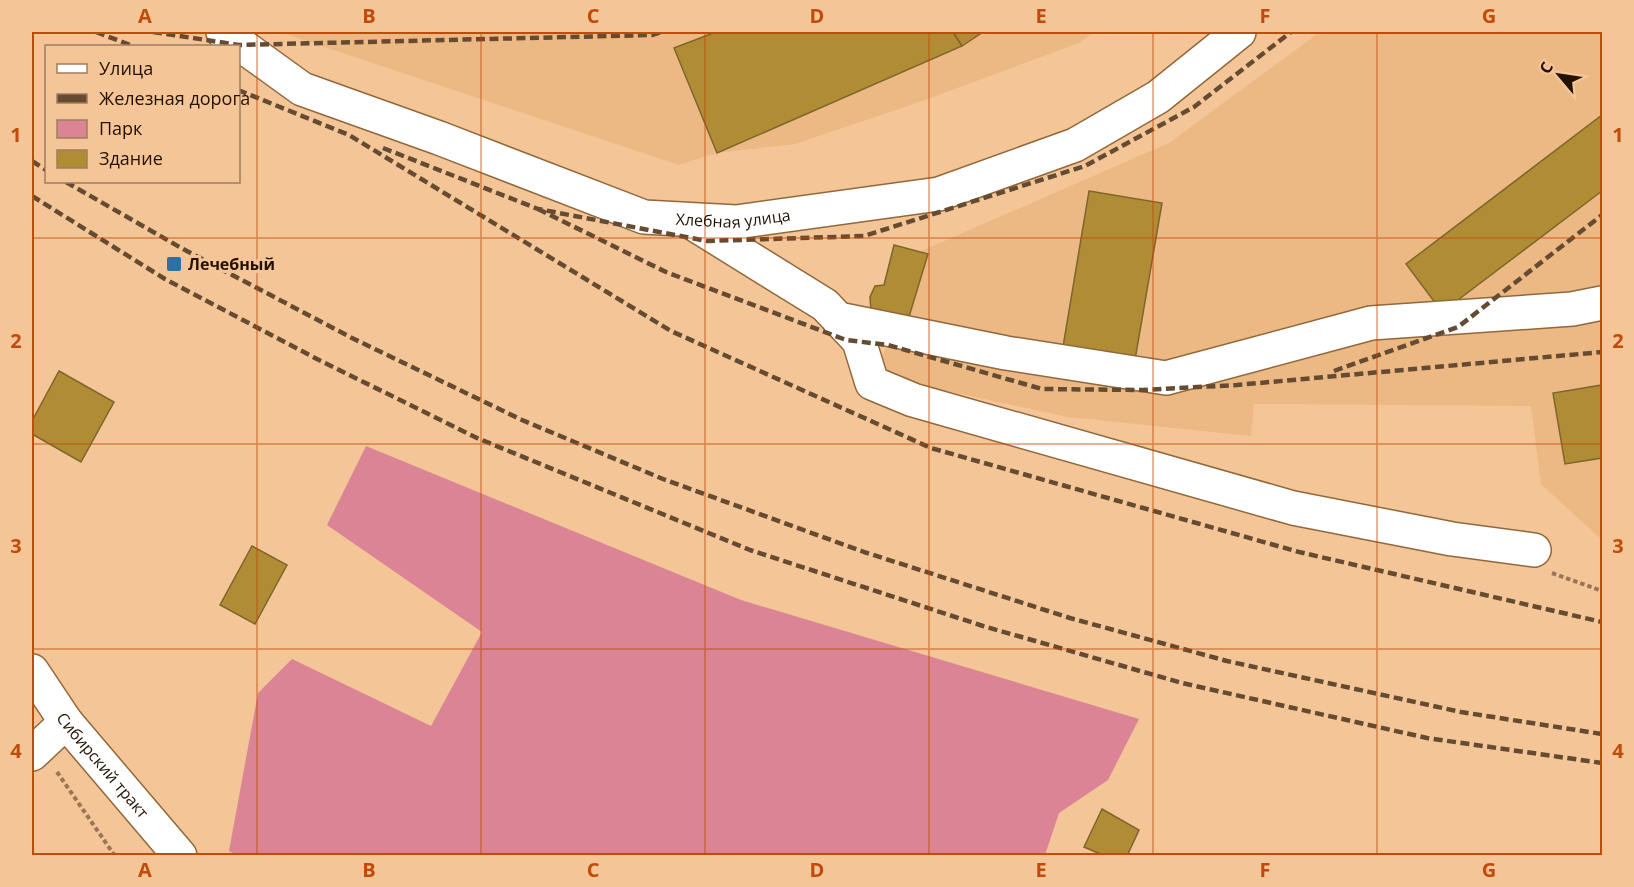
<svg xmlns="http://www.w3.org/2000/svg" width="1634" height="887" font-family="'Open Sans',sans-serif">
	<rect width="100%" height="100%" fill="#f4c596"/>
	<g fill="#ecb984">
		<path d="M280 32H1094L1079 43 928 99 795 144 716 153 679 165Z"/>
		<path d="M1320 32H1602V540L1541 484 1531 406 1254 404 1251 436 1068 417 891 379 878 364 888 345 921 251 1169 143Z"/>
	</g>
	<path fill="#da8495" d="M366 446 741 600 1139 719 1108 780 1059 813 1045 855H236L229 851 258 693 292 659 431 726 482 632 327 525Z"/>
	<g fill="#b08d34" stroke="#7d662d" stroke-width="1.5">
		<path d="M716 32H953L962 46 717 153 674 48Z"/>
		<path d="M953 32H983L962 46Z"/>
		<path d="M1602 115V191L1442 312 1406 264Z"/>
		<path d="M1089 191 1162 203 1135 360 1063 347Z"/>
		<path d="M894 245 928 254 908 320 871 311 870 297 875 286 884 285Z"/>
		<path d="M59 371 114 402 81 462 32 434V421Z"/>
		<path d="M1602 385V458L1565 464 1553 393Z"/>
		<path d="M252 546 287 565 255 624 220 605Z"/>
		<path d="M1102 809 1139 830 1127 856H1105L1084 847Z"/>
	</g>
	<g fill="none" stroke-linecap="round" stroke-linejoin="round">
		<g stroke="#91683b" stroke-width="36">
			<g id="minor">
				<path id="s1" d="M223 32 302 89 439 138 644 217 736 222 939 194 1075 145 1158 97 1239 32"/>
				<path d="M691 222 825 305 859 341 872 383 913 400 1293 508 1452 539 1534 550"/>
				<path d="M838 319 1006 353 1166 378 1371 323 1572 309 1602 303"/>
				<path d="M32 754 66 722"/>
			</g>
		</g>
		<g stroke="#91683b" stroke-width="36">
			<g id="major">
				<path id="s2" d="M32 671 66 722 180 856"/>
			</g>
		</g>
		<g stroke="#997756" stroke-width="4" stroke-dasharray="4.5 3" stroke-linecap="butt">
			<path d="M1552 573 1602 591"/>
			<path d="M57 772 115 856"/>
		</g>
		<use href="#minor" stroke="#fff" stroke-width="33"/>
		<use href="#major" stroke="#fff" stroke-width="33"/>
		<g stroke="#654b31" stroke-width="4.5" stroke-dasharray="9 4.5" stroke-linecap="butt">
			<path d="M96 32 133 46"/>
			<path d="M153 32 239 45 652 35 661 32"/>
			<path d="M238 90 349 135 671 331 931 448 1299 552 1602 622"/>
			<path d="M383 148 538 209 707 241 864 236 1085 166 1194 107 1291 32"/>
			<path d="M32 161 46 170"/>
			<path d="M66 182 183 249 352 338 522 420 663 479 864 552 1070 618 1227 661 1461 712 1602 734"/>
			<path d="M32 196 165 279 317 359 477 438 750 550 983 626 1182 683 1427 738 1602 763"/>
			<path d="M538 209 666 272 846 340 888 345 1042 389 1142 390 1237 385 1602 352"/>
			<path d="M1334 371 1458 327 1602 215"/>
		</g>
	</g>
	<path fill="none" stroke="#c14b0a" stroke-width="1.5" stroke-opacity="0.55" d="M257 32V856M481 32V856M705 32V856M929 32V856M1153 32V856M1377 32V856M32 238H1602M32 444H1602M32 649H1602"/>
	<rect fill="#2e6fa5" stroke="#f4c596" stroke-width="2" x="166" y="256" width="16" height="16" rx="3"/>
	<g text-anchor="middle" stroke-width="6" stroke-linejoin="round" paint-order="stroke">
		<g font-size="16" fill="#231202" stroke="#f4c596">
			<text dy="6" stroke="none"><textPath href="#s1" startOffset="552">Хлебная улица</textPath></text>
			<text dy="6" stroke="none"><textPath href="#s2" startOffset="118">Сибирский тракт</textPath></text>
		</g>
		<g font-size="16" font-weight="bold" fill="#231202" stroke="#f4c596" text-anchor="start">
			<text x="188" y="270">Лечебный</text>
		</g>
	</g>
	<rect width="1634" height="887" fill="none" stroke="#f4c596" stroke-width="66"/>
	<rect x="45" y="45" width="195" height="138" fill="#f4c596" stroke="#a07d5b" stroke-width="1.5"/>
	<rect x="57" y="64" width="30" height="9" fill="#ffffff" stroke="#a07d5b" stroke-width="1.5"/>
	<text x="99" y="75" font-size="18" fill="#231202">Улица</text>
	<rect x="57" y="94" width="30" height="9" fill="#654b31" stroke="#a07d5b" stroke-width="1.5"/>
	<text x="99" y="105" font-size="18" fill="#231202">Железная дорога</text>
	<rect x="57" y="120" width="30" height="18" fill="#da8495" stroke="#a07d5b" stroke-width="1.5"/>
	<text x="99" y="135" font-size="18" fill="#231202">Парк</text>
	<rect x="57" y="150" width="30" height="18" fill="#b08d34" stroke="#a07d5b" stroke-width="1.5"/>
	<text x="99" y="165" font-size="18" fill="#231202">Здание</text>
	<g transform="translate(1559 75) rotate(299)" stroke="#f4c596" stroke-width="4.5" paint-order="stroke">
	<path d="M0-4.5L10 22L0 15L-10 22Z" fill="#231202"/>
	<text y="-9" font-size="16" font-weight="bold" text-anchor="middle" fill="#231202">С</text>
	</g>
	<rect x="33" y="33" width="1568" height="821" fill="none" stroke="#c14b0a" stroke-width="2"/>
	<g font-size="20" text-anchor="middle" font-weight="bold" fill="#c14b0a">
		<text x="145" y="23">A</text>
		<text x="369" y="23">B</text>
		<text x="593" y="23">C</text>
		<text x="817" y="23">D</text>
		<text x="1041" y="23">E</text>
		<text x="1265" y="23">F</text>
		<text x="1489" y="23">G</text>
		<text x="16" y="142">1</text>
		<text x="1618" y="142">1</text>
		<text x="16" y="348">2</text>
		<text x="1618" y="348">2</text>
		<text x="16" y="553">3</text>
		<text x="1618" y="553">3</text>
		<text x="16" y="758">4</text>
		<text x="1618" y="758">4</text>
		<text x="145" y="877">A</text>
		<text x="369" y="877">B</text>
		<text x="593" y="877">C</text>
		<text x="817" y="877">D</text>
		<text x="1041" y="877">E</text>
		<text x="1265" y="877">F</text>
		<text x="1489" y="877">G</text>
	</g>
</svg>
